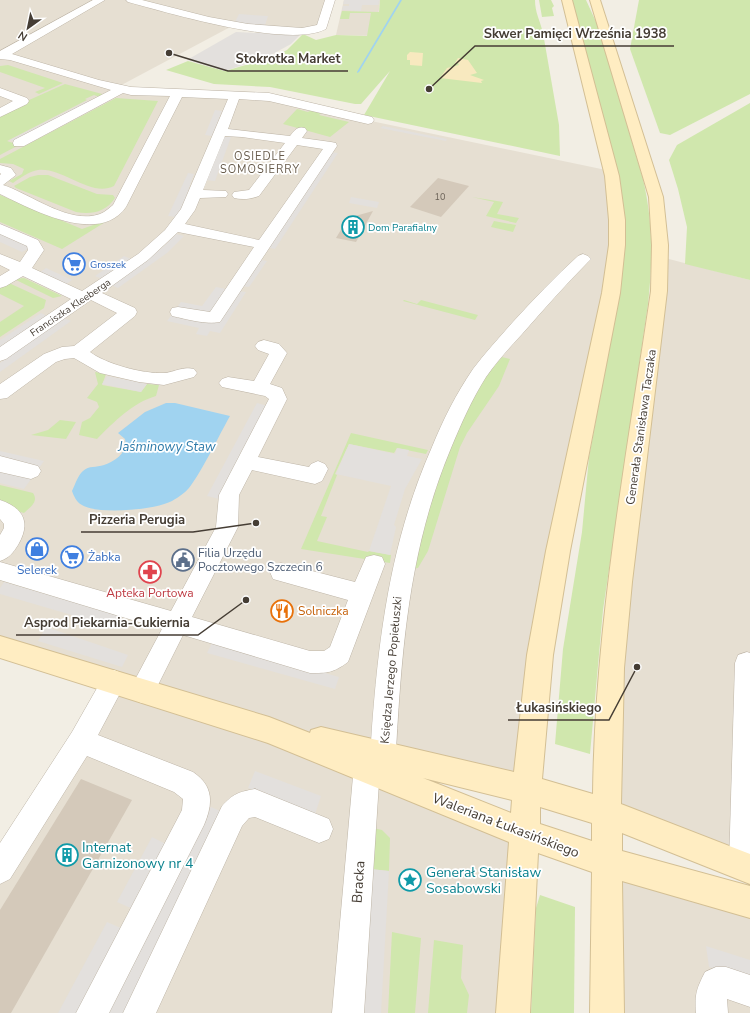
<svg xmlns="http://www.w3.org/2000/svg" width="750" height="1013" font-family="'Nunito Sans',sans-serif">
	<rect width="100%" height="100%" fill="#f2eee4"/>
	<g fill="#e6dfd2">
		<path d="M0 0H327L320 25 305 30 234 25 114 89 261 98 606 170 613 209 607 285 520 781 263 722 0 641Z"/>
		<path d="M344 0H380L376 36 336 35Z"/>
		<path d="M665 258 750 280V863L614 810 613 743Z"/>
		<path d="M99 685 310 753 518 839 505 1013H0V843L89 707Z"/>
		<path d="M615 877 750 912V1013H615Z"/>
	</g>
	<g fill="#d0e7ad">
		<path d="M380 0H535C535 13 540 20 543 33L559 125 560 156 364 115 390 71 361 104H355L270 87 214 84 166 70 188 61 225 71 270 58 287 50 303 34 316 40 336 35 367 36 371 13H350L349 19H340L342 11 379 12Z"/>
		<path d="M539 0H551L554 6 552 8 554 16 542 17Z"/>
		<path d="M572 0H586L597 24 643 179C653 223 653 259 648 304L603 610 590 754 555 744 563 649 582 532 589 457 620 292 625 247V219L618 176Z"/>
		<path d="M639 0H750V94L670 135 660 133 630 49Z"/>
		<path d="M8 65 63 83 39 94 35 92 45 88 0 72V66Z"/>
		<path d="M65 84 106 95 102 98 94 95 85 99 87 100 7 141 19 145 0 155V113Z"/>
		<path d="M116 98 158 101 114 186C91 198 63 167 38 170 30 171 20 178 13 183L9 181 22 174 24 169 13 164 0 163V159Z"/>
		<path d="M750 103V280L685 264 687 227 678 189 669 160 677 145Z"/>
		<path d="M297 109 308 112 311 110 322 112 319 115 349 122 330 137 283 124Z"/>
		<path d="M38 175H48L97 194 113 195 115 198C106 212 91 215 76 212L16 188 14 186 30 177Z"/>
		<path d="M0 195 82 229 110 219 62 249 0 222Z"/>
		<path d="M472 197 503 202 497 214 519 218 516 223 486 216 494 202Z"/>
		<path d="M494 221 516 225 513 232 491 227Z"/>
		<path d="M24 278 62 296 53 298 14 279Z"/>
		<path d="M9 283 46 300 44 308 0 337V322L24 306 0 294V288Z"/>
		<path d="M404 300 417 304 421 300 478 315 475 320 403 301Z"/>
		<path d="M502 357 510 359 499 386 467 433 460 447 428 551 418 568 411 569 448 447 480 383Z"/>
		<path d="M95 372 106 374 102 385 141 392 147 384 159 385 156 396C132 403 114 422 97 439L79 435 82 422 90 418 99 407 97 402 87 398 98 384Z"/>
		<path d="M60 420 76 422 66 439 31 435 48 430Z"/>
		<path d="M351 433 428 450 426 454 397 448 394 453 349 444 335 474 337 475 321 516 327 517 317 541 368 552 369 551 391 555 390 563 301 549Z"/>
		<path d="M0 485 33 493C39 502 30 507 24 513L0 506Z"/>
		<path d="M373 828 382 830 390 838 389 871 370 869Z"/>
		<path d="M540 895 575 907 574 1013H531L536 908Z"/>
		<path d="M392 932 421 938 415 1013H388Z"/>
		<path d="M434 940 463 945 461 978 469 995 467 1013H428Z"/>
	</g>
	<g fill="#f8e9bf">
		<path d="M410 52 423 53 422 66 410 65V60H407V55Z"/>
		<path d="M458 58 468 60 477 73 470 75 484 80 481 81 482 83 440 78 447 68 459 65 458 63H455Z"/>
	</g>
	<g fill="#e3e0dd">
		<path d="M344 0H379L380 1 378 2 380 3 378 4 379 5H362L361 11 342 10 343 6H349V4H343Z"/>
		<path d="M239 14 252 15 268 16 265 25 262 27 235 22Z"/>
		<path d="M236 32 300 35 291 44 269 56 225 71 187 60Z"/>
		<path d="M87 101 96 103 19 143 10 140Z"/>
		<path d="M215 110 222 111 212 136 205 135Z"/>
		<path d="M383 126 447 139 446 141 380 128Z"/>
		<path d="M223 137H231L215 181 206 180Z"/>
		<path d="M330 152 338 153 275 249 266 247Z"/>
		<path d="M188 173 194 174 184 202 177 217 168 216Z"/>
		<path d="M351 197 379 202 377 208 349 203Z"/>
		<path d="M0 233 31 247 22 252 0 242Z"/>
		<path d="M176 234 184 236 167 253 118 288 111 285 163 247Z"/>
		<path d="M124 256 131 259 102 279 95 276Z"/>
		<path d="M247 257 267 261 249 287 240 286 238 291 246 292 220 333 210 331 207 336 196 334 199 328 167 321 181 302 202 306 216 287 226 289Z"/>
		<path d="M46 268 72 280 65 285 39 273Z"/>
		<path d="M41 313 47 316 0 348V340Z"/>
		<path d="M64 318 71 321 0 372V363Z"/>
		<path d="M107 376 147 384 141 392 102 384Z"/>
		<path d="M257 403 268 406 219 499 207 496Z"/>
		<path d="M349 444 395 454 397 448 409 450 407 456 422 459 405 489 394 525 396 527 390 555 369 551 391 486 336 474Z"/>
		<path d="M0 451 44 461 24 489 0 483Z"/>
		<path d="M4 582 123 616 116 628 0 594V588Z"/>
		<path d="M46 627 128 655 122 667 38 641Z"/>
		<path d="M213 641 339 677 335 689 207 653Z"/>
		<path d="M255 771 321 796 315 814 248 788Z"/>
		<path d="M211 807 225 813 128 1013H108Z"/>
		<path d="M152 837 168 845 81 1013H58L107 922 123 929 133 909 117 902Z"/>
		<path d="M370 869 389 871 381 1013H359Z"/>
		<path d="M706 946 750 960V980L709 967Z"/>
	</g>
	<path fill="#a0d3f0" d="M166 403H175L230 416C218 437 203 470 189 488 185 493 177 498 172 501 155 510 98 515 82 505 76 502 74 496 72 491 75 485 78 475 83 471 89 465 96 468 104 465 116 461 128 452 125 439L118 433 145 412Z"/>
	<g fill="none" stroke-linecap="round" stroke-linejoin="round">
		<path fill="#a0d3f0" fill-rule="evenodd" d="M400 0H402L359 72 357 73V72Z"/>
	</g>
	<g fill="#d4c9ba">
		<path d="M438 178 469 186 441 217 410 207Z"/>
		<path d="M373 211 356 242 336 238 348 218Z"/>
		<path d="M81 779 132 800 11 1013H0V910Z"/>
	</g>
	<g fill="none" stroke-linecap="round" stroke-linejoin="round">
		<g stroke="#beb5a7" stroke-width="1">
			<g id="street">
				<path d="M93 0H105L12 54 99 80 131 87 269 93 372 117 374 120 372 123 368 124 269 101 239 99 228 129 290 136C295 130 297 126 305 128L307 131 302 138 331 142 336 143 337 146 220 322C206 325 186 319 172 316L170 312 172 308 178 307 210 312 254 247 178 232 148 260 102 293 135 308 137 312 135 316 90 352C106 364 143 374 164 373 175 372 183 366 194 369L197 373 194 377 164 385 139 382 100 373 74 358 65 359 56 362 7 398 0 399V384L44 354 62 347 74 346 117 313 91 300 6 359 0 361V347L71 299 23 276 6 286 0 288V276L10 270 0 265V254L20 262 28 250 27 246 0 234V224L38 240 44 250 32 268 82 291 138 254 165 230 181 209 228 99 182 97 126 207C99 246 31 209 0 194V175L1 174 0 173V165L11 168 16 175 3 185C31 194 69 225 100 214 105 212 109 208 113 205L170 96 131 95 123 93 24 146H14L13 143 14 140 111 90 10 60 0 59V51ZM225 136 242 137 285 143 249 190 234 192 232 195 234 198C243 200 251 199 259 196L297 145 323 149 259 240 185 224 195 210 200 198 226 197 228 194 226 191 203 190Z"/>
				<path d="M126 0H142L209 17 248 24 302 28 317 25 325 0H335L326 29C289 49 169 13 128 2Z"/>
				<path d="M0 88 27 98 29 101 27 104 0 117V108L13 101 0 96Z"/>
				<path d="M583 254 588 256 591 259 588 262C565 285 544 309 523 333 510 347 497 361 486 377 472 399 461 424 451 448 407 553 401 658 395 770L391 779 382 783 379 782 364 1013H332L355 754 359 745 368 741 371 742C378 639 390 542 432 447 443 420 456 394 473 369 485 353 499 338 512 323 533 300 555 277 578 256Z"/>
				<path d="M264 340 279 344 287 353 270 384 282 388 287 399 258 457 309 467 311 464 318 461 325 464 328 469 322 481 315 484 252 470 239 495 238 527 192 617 310 651H324L330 647 348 600 273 579 270 572 273 565 281 563 355 582 366 557 374 555 382 557 385 564 348 662C333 673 328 673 310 673L183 635 151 699 142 703 133 699 129 691 162 629 0 580V562L171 611 216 527 219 495 269 399 265 396 222 387 219 383 222 379 228 377 254 381 269 354 258 350 255 346 258 342Z"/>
				<path d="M0 456 38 466 41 471 38 476 31 479 0 472Z"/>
				<path d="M0 500C24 508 31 523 18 545 13 553 9 558 0 561V535L4 528V524L0 519Z"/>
				<path d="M747 652 750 653V878L743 880 733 876 729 866 735 663 738 655Z"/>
				<path d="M114 670 123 674 126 682 98 735 193 772C214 786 213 804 204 825L109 1013H76L182 810 183 799 174 792 87 756 10 879 0 884V843L72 732 105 674Z"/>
				<path d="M255 789 329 819 333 829 329 839 319 843 255 817 249 818 242 826 156 1013H123L222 806C233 794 238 792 255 789Z"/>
				<path d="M716 967H726L750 975V1007L727 999 728 1013H696C695 993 696 990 705 972Z"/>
			</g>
		</g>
		<g stroke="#d3bf94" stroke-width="2">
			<path id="secondary" d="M562 0H572L619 176 625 220V245L620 293 570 551 553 655 542 779 593 794C595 625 626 458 651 291L652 245 649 197 590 0H600L663 197 668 245 667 291 632 582 624 668 621 804 750 854V884L622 833V851L750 886V918L622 881 624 1013H590L592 872 538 853 530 1013H496L509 842 268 743 0 658V636L269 717 310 733 311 730 321 727 514 772 527 655 546 551 602 293 609 245V220L605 176ZM423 778 512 800 511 813ZM540 807 592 823V841L540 824Z"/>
		</g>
		<use href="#street" fill="#fff" fill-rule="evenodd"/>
		<use href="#secondary" fill="#ffedc2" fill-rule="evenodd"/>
	</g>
	<defs>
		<g id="building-ring" transform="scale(1.15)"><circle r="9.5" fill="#fff" stroke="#0f9aa8" stroke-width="1.5"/><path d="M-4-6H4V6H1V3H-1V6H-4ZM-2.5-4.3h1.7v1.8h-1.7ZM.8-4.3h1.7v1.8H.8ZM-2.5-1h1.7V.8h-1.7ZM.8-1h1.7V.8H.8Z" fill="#0f9aa8"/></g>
		<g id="supermarket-ring" transform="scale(1.15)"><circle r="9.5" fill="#fff" stroke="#3f7fe0" stroke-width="1.5"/><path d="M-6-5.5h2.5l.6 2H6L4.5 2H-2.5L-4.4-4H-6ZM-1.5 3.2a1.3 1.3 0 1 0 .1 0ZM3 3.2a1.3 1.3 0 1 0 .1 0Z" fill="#3f7fe0"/></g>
		<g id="shop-ring" transform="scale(1.15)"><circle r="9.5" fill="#fff" stroke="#3f7fe0" stroke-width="1.5"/><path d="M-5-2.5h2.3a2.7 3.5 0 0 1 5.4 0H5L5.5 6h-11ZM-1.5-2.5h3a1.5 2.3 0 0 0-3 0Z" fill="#3f7fe0"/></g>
		<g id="civic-ring" transform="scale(1.15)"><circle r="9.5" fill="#fff" stroke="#5c6f8a" stroke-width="1.5"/><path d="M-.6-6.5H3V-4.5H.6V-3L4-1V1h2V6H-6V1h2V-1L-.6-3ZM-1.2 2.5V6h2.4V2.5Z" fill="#5c6f8a"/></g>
		<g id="pharmacy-ring" transform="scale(1.15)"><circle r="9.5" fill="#fff" stroke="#e0444e" stroke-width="1.5"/><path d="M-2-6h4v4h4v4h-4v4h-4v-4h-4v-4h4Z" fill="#e0444e"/></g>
		<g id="restaurant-ring" transform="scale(1.15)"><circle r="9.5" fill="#fff" stroke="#e8710a" stroke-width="1.5"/><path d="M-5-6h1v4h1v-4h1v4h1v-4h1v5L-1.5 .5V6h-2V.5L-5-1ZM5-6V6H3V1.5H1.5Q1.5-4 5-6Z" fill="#e8710a"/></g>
		<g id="sight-ring" transform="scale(1.15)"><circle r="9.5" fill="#fff" stroke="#0f9aa8" stroke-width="1.5"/><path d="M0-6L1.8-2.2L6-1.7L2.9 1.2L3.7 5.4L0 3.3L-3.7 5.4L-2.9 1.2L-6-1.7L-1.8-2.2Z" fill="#0f9aa8"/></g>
	</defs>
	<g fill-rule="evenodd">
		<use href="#building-ring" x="353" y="227"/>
		<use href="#supermarket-ring" x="74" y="264"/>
		<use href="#shop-ring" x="37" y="549"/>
		<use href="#supermarket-ring" x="72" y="557"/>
		<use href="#civic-ring" x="183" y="560"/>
		<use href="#pharmacy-ring" x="150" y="572"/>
		<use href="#restaurant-ring" x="282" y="611"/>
		<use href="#building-ring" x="67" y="855"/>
		<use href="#sight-ring" x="410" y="880"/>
	</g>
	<g text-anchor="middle" stroke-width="3.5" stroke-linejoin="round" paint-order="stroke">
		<g font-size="9" fill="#696056">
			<text x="440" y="200">10</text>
		</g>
		<g font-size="10" fill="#0d838f" stroke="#fff" text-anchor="start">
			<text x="368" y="231">Dom Parafialny</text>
		</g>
		<g font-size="10" fill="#366cbe" stroke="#fff" text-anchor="start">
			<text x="90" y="268">Groszek</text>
		</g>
		<g font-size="10" fill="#453d34" stroke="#fff">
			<text transform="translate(70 307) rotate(-34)" y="4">Franciszka Kleeberga</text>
		</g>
		<g font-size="11" letter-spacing="1" fill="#675b4b" stroke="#fff">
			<text x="260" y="160">OSIEDLE<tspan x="260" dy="13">SOMOSIERRY</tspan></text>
		</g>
		<g font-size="12" fill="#453d34" stroke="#fff">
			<text transform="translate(641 427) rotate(-82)" y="4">Generała Stanisława Taczaka</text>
			<text transform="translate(391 670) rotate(-85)" y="4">Księdza Jerzego Popiełuszki</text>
		</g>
		<g font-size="12" fill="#4e5e75" stroke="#fff" text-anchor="start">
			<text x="198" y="557">Filia Urzędu<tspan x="198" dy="14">Pocztowego Szczecin 6</tspan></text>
		</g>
		<g font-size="12" fill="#366cbe" stroke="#fff" text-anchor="start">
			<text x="88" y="561">Żabka</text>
			<text x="37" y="574" text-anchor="middle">Selerek</text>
		</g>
		<g font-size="12" fill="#be3a42" stroke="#fff">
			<text x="150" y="597">Apteka Portowa</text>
		</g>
		<g font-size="12" fill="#c56008" stroke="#fff" text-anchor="start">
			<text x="298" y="615">Solniczka</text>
		</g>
		<g font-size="13" font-style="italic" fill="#2c7aa9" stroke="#fff">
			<text x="167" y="451">Jaśminowy Staw</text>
		</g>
		<g font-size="14" fill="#453d34" stroke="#fff">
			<text transform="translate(506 825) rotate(21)" y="5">Waleriana Łukasińskiego</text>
			<text transform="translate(358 882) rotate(-86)" y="5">Bracka</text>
		</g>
		<g font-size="14" fill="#0d838f" stroke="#fff" text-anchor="start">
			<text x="82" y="852">Internat<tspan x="82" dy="16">Garnizonowy nr 4</tspan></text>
			<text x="426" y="877">Generał Stanisław<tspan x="426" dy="16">Sosabowski</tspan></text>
		</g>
	</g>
	<path fill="none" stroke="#453d34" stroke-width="1.5" d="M429 89L475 46H674M169 53L228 71H348M256 523L193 532H81M246 600L198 635H16M637 667L609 720H508"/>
	<g fill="#453d34" stroke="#fff" stroke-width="1.5">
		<circle cx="429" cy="89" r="4"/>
		<circle cx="169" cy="53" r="4"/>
		<circle cx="256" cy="523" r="4"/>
		<circle cx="246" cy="600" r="4"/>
		<circle cx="637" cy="667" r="4"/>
	</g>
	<g font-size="13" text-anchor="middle" font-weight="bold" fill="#453d34" stroke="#fff" stroke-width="3.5" stroke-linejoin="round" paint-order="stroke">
		<text x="575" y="38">Skwer Pamięci Września 1938</text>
		<text x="288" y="63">Stokrotka Market</text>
		<text x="137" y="524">Pizzeria Perugia</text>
		<text x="107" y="627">Asprod Piekarnia-Cukiernia</text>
		<text x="559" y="712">Łukasińskiego</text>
	</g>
	<g transform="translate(28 28) rotate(213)" stroke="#ffffff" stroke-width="3" paint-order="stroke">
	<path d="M0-3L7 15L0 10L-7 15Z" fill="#453d34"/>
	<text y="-6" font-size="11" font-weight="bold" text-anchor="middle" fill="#453d34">N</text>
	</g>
</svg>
